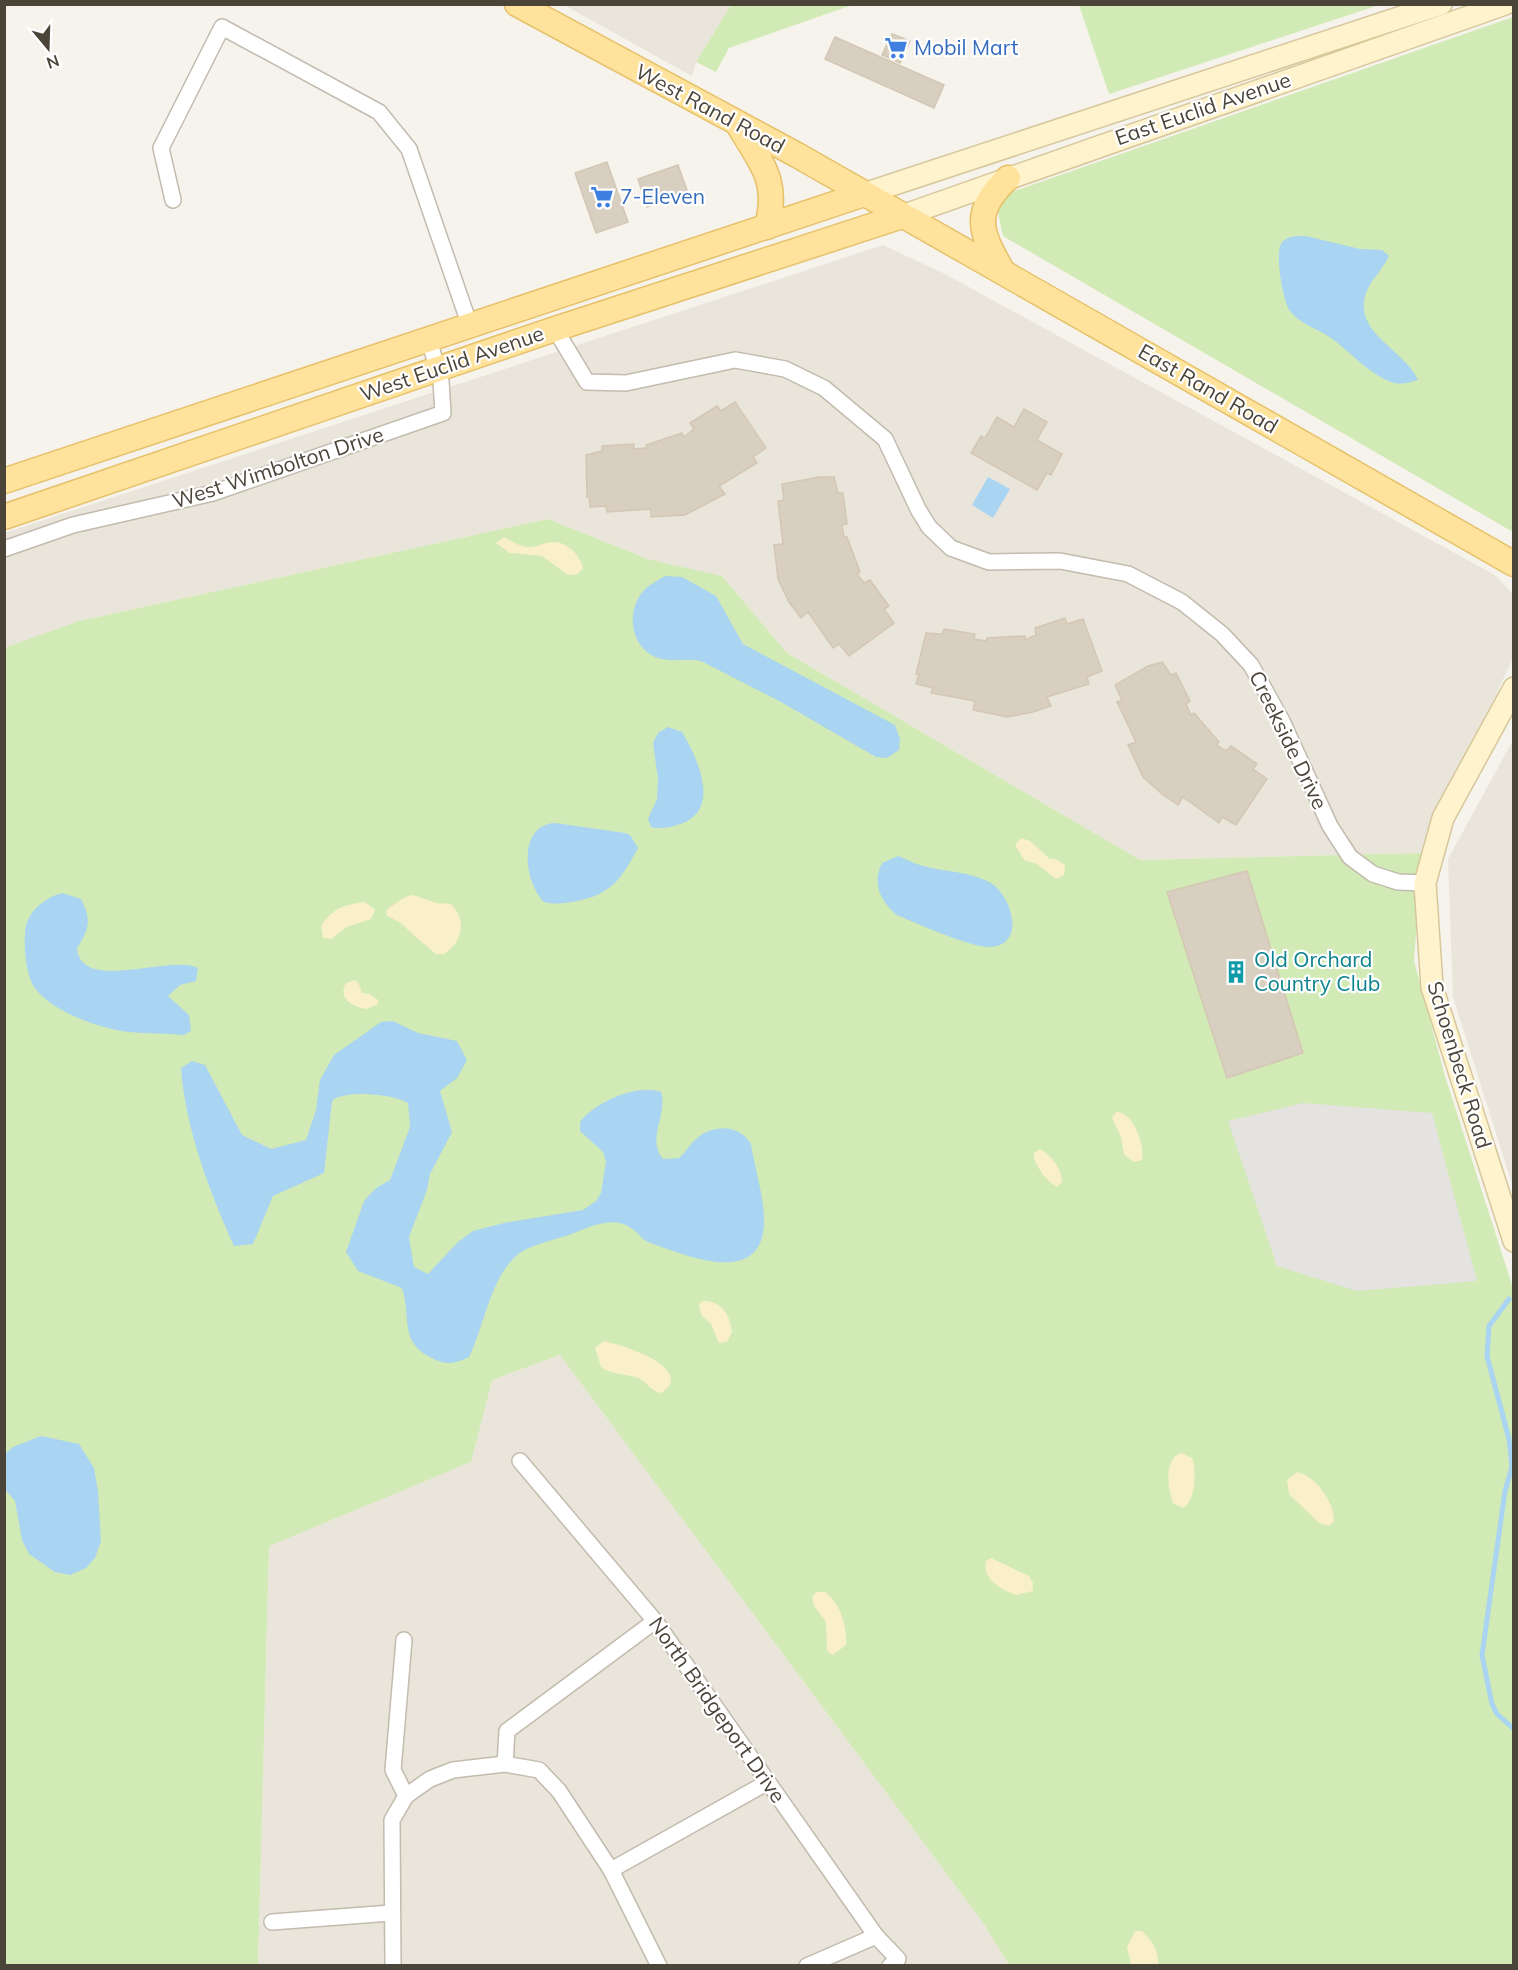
<svg xmlns="http://www.w3.org/2000/svg" width="1518" height="1970" font-family="Mulish,sans-serif">
	<rect width="100%" height="100%" fill="#f6f3ec"/>
	<g fill="#eae5da">
		<path d="M564 5H731L696 62 692 76Z"/>
		<path d="M883 245 945 274 1495 575 1513 594V658L1422 853 1140 860 787 653 722 576 648 559 548 519 79 621 5 648 4 533Z"/>
		<path d="M1513 740H1514L1513 1187 1453 997 1448 859Z"/>
		<path d="M560 1355 982 1921 1009 1965 258 1966 269 1546 470 1462 492 1380Z"/>
	</g>
	<g fill="#d2eab5">
		<path d="M731 5V4L852 5 729 48 716 72 696 62Z"/>
		<path d="M1079 5V4L1379 5 1109 94Z"/>
		<path d="M1513 17V532L1003 236 998 212 1006 194Z"/>
		<path d="M548 519 648 559 722 576 787 653 1140 860 1422 853 1414 961 1445 1076 1513 1288V1965H1009L982 1921 560 1355 492 1380 471 1462 269 1546 258 1965H5L4 648 79 621Z"/>
	</g>
	<g fill="#f9efc9">
		<path d="M504 537C511 541 518 546 526 547 537 548 544 542 553 542 568 542 580 555 583 568L578 574 568 575 542 556 510 553 496 543Z"/>
		<path d="M1021 838 1030 841 1050 859H1055L1065 865 1064 875 1056 879 1037 864 1024 860 1015 845Z"/>
		<path d="M413 895 436 903 451 904C467 920 463 942 444 954H436C424 944 414 936 403 925 398 920 391 919 386 915L387 909 405 897Z"/>
		<path d="M365 902 375 910 371 919 347 927 331 939 323 938 321 927C330 909 346 904 365 902Z"/>
		<path d="M354 980 358 982 362 993 370 994 378 1000V1004L367 1009C353 1007 337 999 346 983Z"/>
		<path d="M1116 1112C1134 1112 1145 1145 1142 1160L1133 1162 1124 1154 1121 1137 1112 1118Z"/>
		<path d="M1040 1149C1051 1155 1062 1169 1062 1182L1057 1187C1047 1182 1033 1164 1034 1153Z"/>
		<path d="M703 1301C721 1300 731 1316 732 1332L727 1342 719 1343 711 1324 701 1315 699 1304Z"/>
		<path d="M604 1341C623 1346 666 1358 671 1378L670 1385 662 1393C650 1392 648 1382 638 1378 625 1373 613 1376 601 1367L595 1348Z"/>
		<path d="M1181 1453 1192 1458C1197 1469 1195 1503 1183 1508L1173 1503C1168 1489 1163 1459 1181 1453Z"/>
		<path d="M1297 1472C1316 1476 1334 1502 1334 1521L1329 1526 1319 1523 1289 1494 1287 1480Z"/>
		<path d="M991 1558 1029 1576 1033 1583V1591L1016 1595C1001 1589 982 1580 986 1561Z"/>
		<path d="M816 1592H825C841 1604 847 1626 846 1645L833 1655 827 1651 826 1622 814 1606 812 1597Z"/>
		<path d="M1135 1931H1142C1152 1940 1159 1951 1158 1965H1131L1127 1947Z"/>
	</g>
	<path fill="#e5e3e0" d="M1303 1103 1432 1113 1477 1281 1357 1291 1277 1266 1228 1121Z"/>
	<g fill="#a9d4f2">
		<path d="M1306 236 1360 249 1382 250 1389 256C1382 271 1370 280 1365 296 1355 334 1405 350 1418 380 1409 383 1400 385 1391 382 1366 372 1349 350 1328 336 1315 328 1299 323 1290 311 1283 302 1275 254 1281 244 1287 235 1297 236 1306 236Z"/>
		<path d="M988 477 1010 489 993 518 972 505Z"/>
		<path d="M665 576 682 577 716 596 743 644 895 725 900 739 899 750 887 758 876 757 781 702 701 661C686 658 669 663 655 657 629 645 626 609 645 589 651 584 658 580 665 576Z"/>
		<path d="M668 727 682 732C697 757 721 808 683 823 672 827 662 830 651 827L648 819 657 799 658 779 653 743 658 733Z"/>
		<path d="M555 823 625 833 630 835 638 848C621 879 612 894 577 901 565 903 556 905 544 902 524 882 517 825 555 823Z"/>
		<path d="M898 856C906 859 915 864 923 866 946 872 968 871 989 882 1012 894 1027 946 990 947 972 948 913 922 895 914 880 899 872 884 882 863Z"/>
		<path d="M62 893 81 899C92 921 89 929 77 948 81 994 170 954 198 968L196 981 180 985 168 996 189 1015 191 1031 184 1035C166 1033 147 1034 129 1032 101 1029 52 1012 35 988 26 976 24 948 25 934 25 913 44 898 62 893Z"/>
		<path d="M393 1021 418 1033 457 1041 467 1060 457 1078 440 1091 452 1132 430 1174 427 1190 409 1237 414 1267 428 1274 458 1242 473 1231 504 1223 583 1210 596 1201 601 1193 606 1161 603 1152 580 1131V1122C595 1102 638 1083 661 1092 668 1115 646 1139 663 1159L679 1158C686 1152 689 1145 696 1139 713 1124 739 1124 751 1144 755 1169 764 1196 764 1222 763 1290 682 1254 648 1242 640 1238 638 1232 631 1228 611 1214 586 1229 566 1236 550 1241 528 1245 515 1257 489 1282 485 1325 469 1357 457 1363 447 1366 434 1359 398 1343 412 1319 402 1288L358 1271 346 1252 364 1201 376 1188 390 1180 410 1127 408 1103C395 1094 342 1089 332 1101L324 1173 273 1196 253 1244 234 1246C210 1193 185 1127 181 1068L192 1061 205 1065 242 1135 271 1149 306 1140 316 1110 320 1080 334 1055 381 1022Z"/>
		<path d="M41 1436 79 1444 94 1468 98 1491 101 1541 95 1558 86 1568 70 1575 55 1572 29 1554 22 1540 15 1501 5 1489V1454L13 1447Z"/>
	</g>
	<g fill="none" stroke-linecap="round" stroke-linejoin="round">
		<path stroke="#a9d4f2" stroke-width="5" d="M1509 1299 1489 1326 1487 1356 1509 1439 1512 1467 1505 1491 1482 1655 1492 1704 1497 1714 1514 1729"/>
	</g>
	<g fill="#d8cfc1" stroke="#d3c7b4" stroke-width="1.5">
		<path d="M892 34 910 41 900 63 882 55Z"/>
		<path d="M835 37 944 85 934 108 825 59Z"/>
		<path d="M607 162 628 222 596 233 575 173Z"/>
		<path d="M678 165 688 193 647 207 638 179Z"/>
		<path d="M735 402 766 448 753 457 757 463 719 486 725 494 685 515 651 517V509L607 512 606 506 590 507 589 496 587 497 586 455 602 451V446L634 444V449L646 448V445L682 433 684 437 694 429 690 423 717 406 721 411Z"/>
		<path d="M1024 409 1047 422 1037 440 1062 454 1051 475 1047 473 1037 490 971 453 981 436 985 438 997 417 1014 427Z"/>
		<path d="M819 477H834L838 493H843L847 524 842 525 844 537H847L860 572 857 574 864 583 870 580 889 606 884 609 894 623 849 656 839 644 833 648 808 612 801 618 789 602 778 579 774 545 783 544 778 501 784 500 782 484Z"/>
		<path d="M1065 618 1067 624 1083 619 1102 671 1087 677 1089 684 1047 697 1051 706 1033 712 1007 717 973 710 975 701 931 693 933 688 916 684 919 674H916L926 633 942 634 944 629 975 634 974 639 986 641 987 638 1025 636V640L1036 635 1035 628Z"/>
		<path d="M1162 662 1171 675 1176 673 1190 701 1186 704 1191 715 1194 713 1219 742 1216 745 1226 751 1231 746 1257 764 1253 769 1267 779 1236 825 1222 817 1219 823 1183 797 1178 805 1162 794 1143 777 1128 745 1136 742 1117 702 1122 700 1115 685 1148 666Z"/>
		<path d="M1247 871 1303 1053 1227 1078 1167 892Z"/>
	</g>
	<g fill="none" stroke-linecap="round" stroke-linejoin="round">
		<g stroke="#c2bbae" stroke-width="18">
			<g id="street">
				<path d="M173 200 161 148 222 27 379 112 409 149 470 326"/>
				<path d="M555 329 587 382 626 383 735 360 785 369 824 388 885 439 918 509 929 527 951 548 989 562 1060 561 1128 574 1182 602 1222 634 1251 665 1282 721 1330 826 1350 857 1373 874 1398 882 1425 883"/>
				<path d="M4 549 73 525 213 493 443 413 441 381 429 340"/>
				<path d="M520 1461 655 1621 876 1936 898 1959 890 1966"/>
				<path d="M404 1640 393 1770 406 1796"/>
				<path d="M505 1764 507 1731 655 1621"/>
				<path d="M611 1870 768 1782"/>
				<path d="M272 1922 391 1913"/>
				<path d="M393 1966 392 1820 406 1796 430 1779 453 1770 505 1764 539 1770 559 1791 611 1870 659 1966"/>
				<path d="M807 1966 876 1936"/>
			</g>
		</g>
		<g stroke="#d6c79b" stroke-width="24">
			<g id="secondary">
				<path d="M864 194 1441 4"/>
				<path d="M902 216 1505 4"/>
				<path d="M1514 688 1443 818 1425 883 1432 987 1514 1241"/>
			</g>
		</g>
		<g stroke="#e6c16a" stroke-width="27">
			<g id="primary">
				<path d="M517 4 797 155 1514 564"/>
				<path d="M739 126C762 165 779 180 767 227"/>
				<path d="M1003 272C980 232 971 212 1008 178"/>
				<path d="M4 481 864 194"/>
				<path d="M4 517 555 329 902 216"/>
			</g>
		</g>
		<use href="#street" stroke="#fff" stroke-width="15"/>
		<use href="#secondary" stroke="#fff3cd" stroke-width="21"/>
		<use href="#primary" stroke="#ffe39c" stroke-width="24"/>
	</g>
	<defs>
		<g id="supermarket-bare" transform="scale(1.8)"><path d="M-6-5.5h2.5l.6 2H6L4.5 2H-2.5L-4.4-4H-6ZM-1.5 3.2a1.3 1.3 0 1 0 .1 0ZM3 3.2a1.3 1.3 0 1 0 .1 0Z" fill="#3f7fe0" stroke="#fff" stroke-width="2.5" paint-order="stroke"/></g>
		<g id="building-bare" transform="scale(1.8)"><path d="M-4-6H4V6H1V3H-1V6H-4ZM-2.5-4.3h1.7v1.8h-1.7ZM.8-4.3h1.7v1.8H.8ZM-2.5-1h1.7V.8h-1.7ZM.8-1h1.7V.8H.8Z" fill="#0f9aa8" stroke="#fff" stroke-width="2.5" paint-order="stroke"/></g>
	</defs>
	<g fill-rule="evenodd">
		<use href="#supermarket-bare" x="896" y="48"/>
		<use href="#supermarket-bare" x="602" y="197"/>
		<use href="#building-bare" x="1236" y="972"/>
	</g>
	<g text-anchor="middle" stroke-width="4.5" stroke-linejoin="round" paint-order="stroke">
		<g font-size="21" fill="#366cbe" stroke="#fff" text-anchor="start">
			<text x="914" y="55">Mobil Mart</text>
			<text x="620" y="204">7-Eleven</text>
		</g>
		<g font-size="21" fill="#4b4439" stroke="#fff">
			<text transform="translate(710 109) rotate(28)" y="7">West Rand Road</text>
			<text transform="translate(1203 109) rotate(-19)" y="7">East Euclid Avenue</text>
			<text transform="translate(452 364) rotate(-19)" y="7">West Euclid Avenue</text>
			<text transform="translate(1208 389) rotate(30)" y="7">East Rand Road</text>
			<text transform="translate(278 468) rotate(-18)" y="7">West Wimbolton Drive</text>
			<text transform="translate(1288 740) rotate(64)" y="7">Creekside Drive</text>
			<text transform="translate(1459 1065) rotate(73)" y="7">Schoenbeck Road</text>
			<text transform="translate(717 1710) rotate(55)" y="7">North Bridgeport Drive</text>
		</g>
		<g font-size="21" fill="#0d838f" stroke="#fff" text-anchor="start">
			<text x="1254" y="967">Old Orchard<tspan x="1254" dy="24">Country Club</tspan></text>
		</g>
	</g>
	<rect width="1518" height="1970" fill="none" stroke="#4b4439" stroke-width="12"/>
	<g transform="translate(48 48) rotate(161)" stroke="#ffffff" stroke-width="4.5" paint-order="stroke">
	<path d="M0-4.5L10 22L0 15L-10 22Z" fill="#4b4439"/>
	<text y="-9" font-size="16" font-weight="bold" text-anchor="middle" fill="#4b4439">N</text>
	</g>
</svg>
